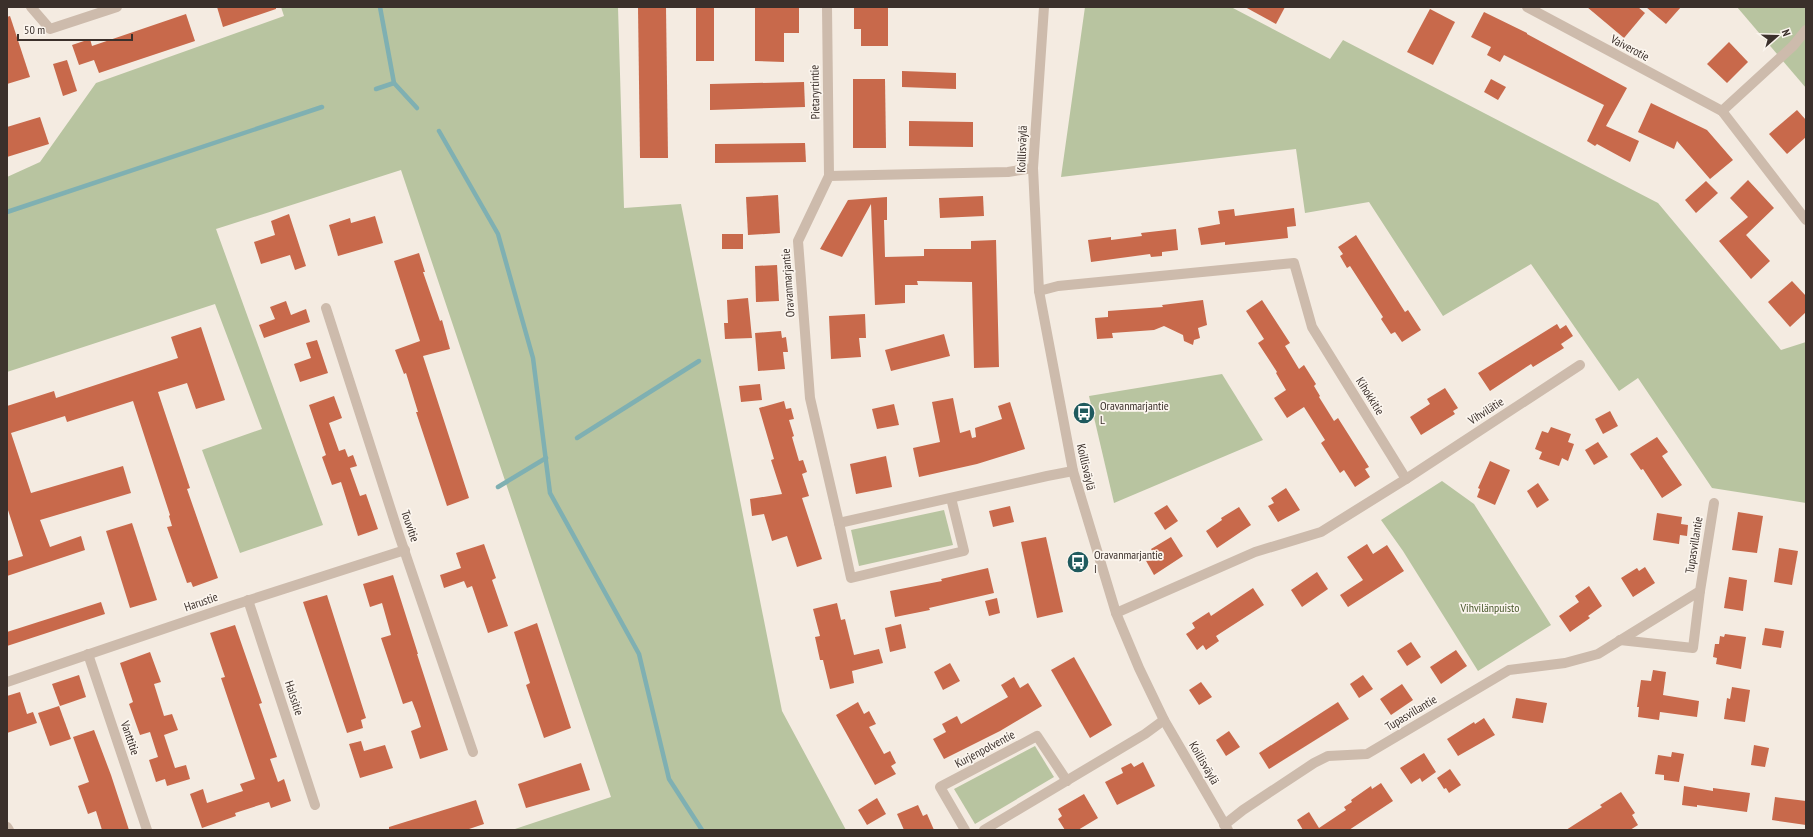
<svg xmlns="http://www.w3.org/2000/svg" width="1813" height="837" font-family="'PT Sans Narrow',sans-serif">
	<rect width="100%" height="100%" fill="#f4ebe1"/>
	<g fill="#b8c4a0">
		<path d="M281 7H618L624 208 681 204 782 711 846 830H512L611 797 401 170 216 229 323 525 240 553 202 450 262 429 215 304 7 372V177L40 162 96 83 284 16Z"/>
		<path d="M1085 7H1231L1330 59 1343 40 1658 203 1781 350 1806 342V503L1712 488 1638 378 1619 391 1531 264 1443 316 1369 202 1305 213 1296 149 1061 177Z"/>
		<path d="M1737 7H1806V88Z"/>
		<path d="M1222 374 1263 440 1114 503 1089 396Z"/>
		<path d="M1442 481 1474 504 1551 625 1478 671 1403 551 1381 520Z"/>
		<path d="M944 510 953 545 859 566 851 530Z"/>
		<path d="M1035 746 1054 777 975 824 954 789Z"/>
	</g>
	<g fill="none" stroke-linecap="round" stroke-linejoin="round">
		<g stroke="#7fb0b2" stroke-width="4.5">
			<path d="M380 7 394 83 417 108"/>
			<path d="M376 89 394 83"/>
			<path d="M439 131 498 234 533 358 550 493 639 654 669 779 702 830"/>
			<path d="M7 212 322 107"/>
			<path d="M577 438 699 361"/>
			<path d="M498 487 546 458"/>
		</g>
	</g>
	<g fill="#c8694b">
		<path d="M217 7H276V9L223 27Z"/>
		<path d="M638 7H666L668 158H640Z"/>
		<rect x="696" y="7" width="18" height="54"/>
		<path d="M755 7H799V33H784V62L755 61Z"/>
		<path d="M854 7H888V46H861V29H854Z"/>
		<path d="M1245 7H1285L1276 24Z"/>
		<path d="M1587 7H1638L1645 13 1624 38Z"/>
		<path d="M1646 7H1681L1666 24Z"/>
		<path d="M1430 9 1455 22 1433 65 1407 52Z"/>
		<path d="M1484 12 1527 33V34L1627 88 1606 126 1639 141 1630 162 1597 144 1595 146 1587 141 1604 105 1504 55 1500 62 1487 55 1491 47 1471 37Z"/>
		<path d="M186 14 195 41 99 73 94 60 79 65 72 45 90 39 92 46Z"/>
		<path d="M10 16 30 77 7 84V17Z"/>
		<path d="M1729 42 1748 62 1727 83 1707 64Z"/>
		<path d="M67 60 77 91 63 96 53 64Z"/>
		<path d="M902 71 956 73V89L902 87Z"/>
		<path d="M853 79H885L886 148H853Z"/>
		<path d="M1491 79 1506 87 1498 100 1484 92Z"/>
		<path d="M804 82 805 107 710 110V84Z"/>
		<path d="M1651 103 1707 130 1733 160 1710 179 1677 141 1674 149 1638 132Z"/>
		<path d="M1797 110 1806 120V137L1787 154 1769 134Z"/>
		<path d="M40 117 49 144 7 157V127Z"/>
		<path d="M909 121 973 122V147L909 146Z"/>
		<path d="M805 143 806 162 715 163V144Z"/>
		<path d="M1748 180 1774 208 1746 235 1770 261 1751 279 1719 241 1748 217 1730 198Z"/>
		<path d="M1706 181 1718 193 1696 213 1685 200Z"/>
		<path d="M778 195 780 233 748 235 746 197Z"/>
		<path d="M983 196 984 216 940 218 939 198Z"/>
		<path d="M887 197V220H884L885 257 924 256V249H971V241L996 240 999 367 974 368 972 282 917 281 918 285H905V303L875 305 871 204 842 257 820 249 848 200Z"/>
		<path d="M1294 208 1296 226 1287 227 1288 238 1225 245V242L1201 245 1198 228 1220 224 1218 211 1234 209 1235 216Z"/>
		<path d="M289 214 306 266 295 270 290 255 261 264 254 242 275 235 271 221Z"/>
		<path d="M375 216 383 243 338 256 329 225 350 218 351 223Z"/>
		<path d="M1176 229 1178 250 1162 252V256L1151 257 1150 254 1091 262 1088 240 1111 237V240L1142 236 1141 233Z"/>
		<rect x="722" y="234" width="21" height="15"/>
		<path d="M1356 235 1405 312 1408 310 1421 330 1402 342 1395 332 1391 334 1381 319 1383 317 1350 266 1347 268 1340 256 1343 254 1338 247Z"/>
		<path d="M419 253 425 272H423L440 321 442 320 450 349 423 356 469 498 447 506 416 412H418L406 373 404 374 395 350 420 341 394 261Z"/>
		<path d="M777 265 779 301 756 302 755 266Z"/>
		<path d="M1792 281 1806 296V312L1790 327 1768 302Z"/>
		<path d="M748 298 752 338 725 339 724 323H728L727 300Z"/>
		<path d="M1203 300 1207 325 1198 328 1200 338 1194 340 1193 345 1184 341 1183 335 1164 326 1154 330 1112 333 1113 338 1097 339 1095 318 1108 317V311L1163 307 1162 305Z"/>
		<path d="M1262 300 1290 343 1285 346 1299 369 1304 365 1316 384 1314 386 1320 396 1319 397 1334 421 1338 418 1369 467 1365 469 1370 477 1355 487 1344 470 1340 473 1321 443 1325 440 1304 407 1287 418 1274 398 1286 390 1276 373 1277 372 1258 343 1264 339 1246 311Z"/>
		<path d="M286 301 291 315 306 309 310 322 264 338 259 325 275 319 270 307Z"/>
		<path d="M865 314 866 338H859L861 357 831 359 829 316Z"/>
		<path d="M1557 324 1560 329 1566 325 1573 336 1561 344 1564 348 1533 367 1531 364 1490 391 1478 373Z"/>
		<path d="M201 327 225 400 196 409 187 383 158 392 190 488 187 489 218 578 193 587 191 582 187 583 167 527 172 526 169 516 170 515 133 401 67 422 65 416 11 433 31 493 123 466 131 493 40 520 50 547 81 536 85 550 7 576V561L23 556 7 507V406L54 391 56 398 178 358 171 337Z"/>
		<path d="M781 331 782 338 786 337 788 352H783L785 369 758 371 755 333Z"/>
		<path d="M944 334 950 356 891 371 885 350Z"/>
		<path d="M317 340 328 373 300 382 294 364 311 358 306 343Z"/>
		<path d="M760 384 762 400 741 402 739 386Z"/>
		<path d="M1445 388 1458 408 1453 411 1455 414 1421 435 1410 417 1430 404 1427 399Z"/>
		<path d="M334 396 342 418 329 423 339 451 345 449 348 457 353 455 357 466 350 468 360 496 366 494 378 529 358 536 341 482 332 485 322 457 326 455 309 405Z"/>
		<path d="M953 398 960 433 970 430 972 438 976 437 975 428 1002 419 998 406 1010 402 1025 449 977 464 919 477 913 448 940 442 932 402Z"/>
		<path d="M784 401 786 409 791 408 794 419 789 420 794 436 792 437 799 461 803 460 807 472 802 474 809 496 802 498 822 559 797 567 787 536 772 541 764 514 752 516 750 499 782 494 771 460 774 459 759 408Z"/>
		<path d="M894 404 899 425 877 429 872 409Z"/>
		<path d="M1610 411 1618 426 1603 434 1595 419Z"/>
		<path d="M1551 427 1571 434 1568 442 1574 444 1568 461 1562 458 1559 466 1539 459 1542 452 1535 449 1542 431 1548 433Z"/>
		<path d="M1657 437 1668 452 1662 456 1682 485 1662 498 1643 469 1641 470 1630 454Z"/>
		<path d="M1598 442 1608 457 1594 465 1585 450Z"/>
		<path d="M886 456 892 487 856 494 850 464Z"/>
		<path d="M1490 461 1510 470 1495 505 1477 497 1480 489 1478 488Z"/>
		<path d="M1538 483 1549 500 1537 508 1527 491Z"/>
		<path d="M1286 488 1300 510 1278 522 1268 506 1274 503 1271 498Z"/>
		<path d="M1167 505 1178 521 1165 530 1154 513Z"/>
		<path d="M1010 506 1014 522 993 527 989 511Z"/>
		<path d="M1239 507 1251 525 1217 548 1206 531 1222 520 1221 518Z"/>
		<path d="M1738 512 1763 516 1757 553 1732 550Z"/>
		<path d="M1657 513 1682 517 1681 524 1688 525 1687 536 1680 535 1679 544 1653 540Z"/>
		<path d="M132 523 157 600 130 608 106 531Z"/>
		<path d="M1046 537 1063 612 1037 618 1021 542Z"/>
		<path d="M1171 537 1183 556 1154 575 1145 559 1154 554 1151 549Z"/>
		<path d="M484 544 496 578 492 580 508 626 488 633 472 586 467 588 464 581 444 588 440 575 461 568 456 553Z"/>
		<path d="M1367 544 1373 554 1387 545 1404 571 1348 607 1340 595 1363 580 1347 557Z"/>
		<path d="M1779 548 1798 551 1792 585 1774 582Z"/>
		<path d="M1645 567 1655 583 1633 597 1621 578 1637 568 1639 571Z"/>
		<path d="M988 568 994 593 929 608 930 610 895 617 890 591 942 581 941 579Z"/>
		<path d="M1317 572 1328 589 1302 607 1291 590Z"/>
		<path d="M393 575 418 654H417L448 750 420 759 411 731 421 727 417 714 412 701 403 704 381 638 391 635 382 603 370 607 363 584Z"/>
		<path d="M1729 577 1747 580 1743 611 1724 608Z"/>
		<path d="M1589 586 1602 606 1588 616 1590 618 1570 632 1559 616 1579 602 1575 596Z"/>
		<path d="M1253 588 1264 605 1216 636 1219 641 1206 650 1203 645 1197 650 1186 634 1195 628 1192 623 1209 612 1211 616Z"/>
		<path d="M327 595 366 718 361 720 363 728 347 733 303 602Z"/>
		<path d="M997 598 1000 613 989 616 985 601Z"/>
		<path d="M101 602 105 614 7 646V632Z"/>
		<path d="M837 603 841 620 845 619 854 655 879 649 883 663 852 671 854 683 830 689 823 660H820L815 637 820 636 813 609Z"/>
		<path d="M537 623 571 728 544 738 526 685 530 683 514 632Z"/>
		<path d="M901 624 906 648 890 652 885 628Z"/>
		<path d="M235 625 262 703 259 704 277 757 270 759 278 782 284 779 291 801 271 808 269 802 235 813 236 816 202 828 190 794 203 789 207 803 243 791 240 784 255 779 221 678 225 677 210 633Z"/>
		<path d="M1765 628 1784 631 1781 648 1762 645Z"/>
		<path d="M1725 634 1746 637 1741 669 1716 664 1717 658 1713 657 1715 644H1719L1720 636 1724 637Z"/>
		<path d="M1411 642 1421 657 1407 666 1397 651Z"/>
		<path d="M1456 650 1467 666 1441 684 1430 667Z"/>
		<path d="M150 652 161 682 154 684 164 716 172 714 178 730 164 735 175 768 186 765 190 779 167 786 165 779 156 782 149 760 158 757 150 732 140 735 129 704 133 702 120 663Z"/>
		<path d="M1074 657 1112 725 1090 738 1051 670Z"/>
		<path d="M950 663 960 681 943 690 934 672Z"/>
		<path d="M1653 670 1666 672 1663 695 1699 701 1697 717 1660 712 1659 720 1638 717 1639 707H1637L1641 680 1651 681Z"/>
		<path d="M79 675 86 697 60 706 52 684Z"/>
		<path d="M1363 675 1373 689 1359 698 1350 684Z"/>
		<path d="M1014 677 1020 688 1028 683 1042 706 1000 731 944 759 933 739 946 732 942 724 957 716 961 724 1008 697 1001 685Z"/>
		<path d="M1201 682 1212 697 1199 705 1189 690Z"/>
		<path d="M1402 684 1413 700 1391 715 1380 699Z"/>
		<path d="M1732 687 1750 690 1745 722 1724 719 1727 698 1730 699Z"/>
		<path d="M20 692 27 714 33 712 37 723 7 733V696Z"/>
		<path d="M1516 698 1547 703 1543 723 1512 718Z"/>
		<path d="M858 702 864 714 869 711 876 724 869 727 884 754 890 751 896 763 891 766 896 774 875 785 836 715Z"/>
		<path d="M1338 702 1349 719 1269 769 1259 753Z"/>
		<path d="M59 706 71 739 50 746 38 713Z"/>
		<path d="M1484 718 1495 735 1458 756 1447 739 1474 722 1475 724Z"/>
		<path d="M94 730 111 775 129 830H102L96 811 88 814 78 786 89 782 73 737Z"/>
		<path d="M1229 731 1240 747 1226 756 1216 740Z"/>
		<path d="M361 741 364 751 385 745 393 768 360 778 349 744Z"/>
		<path d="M1754 745 1769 748 1765 767 1751 765Z"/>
		<path d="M1672 752 1684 754 1679 782 1664 780V775L1655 774 1658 755 1671 757Z"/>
		<path d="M1424 753 1436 772 1422 782 1420 778 1411 784 1400 768Z"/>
		<path d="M1143 762 1155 786 1117 805 1105 782 1123 773 1121 768 1131 763 1134 767Z"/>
		<path d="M581 763 590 790 526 808 518 784Z"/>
		<path d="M1450 769 1461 785 1449 793 1446 788 1444 789 1437 778Z"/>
		<path d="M1381 783 1393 801 1349 830H1303L1297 820 1309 812 1319 828 1346 810 1344 807 1352 802 1351 800 1371 786 1372 789Z"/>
		<path d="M1684 786 1713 791V788L1750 793 1747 812 1697 805V807L1682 805Z"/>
		<path d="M1621 792 1635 813 1632 815 1638 825 1630 830H1566L1602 807 1600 805Z"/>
		<path d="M1084 794 1098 818 1078 830H1065L1058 819 1062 816 1058 809Z"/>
		<path d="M1775 797 1806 801V825L1772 820Z"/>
		<path d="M877 798 886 814 867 825 858 810Z"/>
		<path d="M476 800 484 824 466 830H389V827Z"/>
		<path d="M918 805 923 816 927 814 934 830H904L897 814Z"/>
	</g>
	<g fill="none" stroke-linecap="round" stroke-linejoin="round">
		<g stroke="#cdbbac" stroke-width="10">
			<path d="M31 7 50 29 117 7"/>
			<path d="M827 7 829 176"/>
			<path d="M1527 7 1722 111 1806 220"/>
			<path d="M1722 111 1793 46 1806 30"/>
			<path d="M1039 291 1058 286 1294 263 1312 327 1406 479"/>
			<path d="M326 308 399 535 473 752"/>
			<path d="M951 498 964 551 851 578 839 523 1047 476 1073 471"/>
			<path d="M839 523 810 398 798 241 829 176 1008 172 1033 168"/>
			<path d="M248 600 315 805"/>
			<path d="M1116 613 1255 552 1321 532 1406 479 1580 365"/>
			<path d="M1620 640 1693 648 1700 591"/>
			<path d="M88 654 147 830"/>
			<path d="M7 682 234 605 405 550"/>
			<path d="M1224 825 1243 810 1314 763 1328 756 1367 754 1509 670 1565 663 1598 654 1700 591 1714 503"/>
			<path d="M965 830 940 787 1037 736 1067 781"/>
			<path d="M984 830 1145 734 1164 720"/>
		</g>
		<g stroke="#cdbbac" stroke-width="10">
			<path d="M1044 7 1033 168 1039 291 1073 471 1116 613 1139 668 1164 720 1228 830"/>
			<path d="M7 827 9 830"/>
		</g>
	</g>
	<defs>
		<g id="bus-disc" transform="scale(1.15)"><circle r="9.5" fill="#1f5a5e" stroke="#fbf5ee"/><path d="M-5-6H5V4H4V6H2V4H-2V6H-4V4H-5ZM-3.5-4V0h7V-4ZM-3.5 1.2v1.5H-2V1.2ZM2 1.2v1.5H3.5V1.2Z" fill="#fff"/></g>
	</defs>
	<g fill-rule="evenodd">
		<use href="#bus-disc" x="1084" y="413"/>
		<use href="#bus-disc" x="1078" y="562"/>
	</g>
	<g text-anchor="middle" stroke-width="3.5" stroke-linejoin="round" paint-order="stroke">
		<g font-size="12" fill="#3b302b" stroke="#fbf5ee">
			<text transform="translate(1630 48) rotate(28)" y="4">Vaiverotie</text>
			<text transform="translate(815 92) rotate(-91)" y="4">Pietaryrtintie</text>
			<text transform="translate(1022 149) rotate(-88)" y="4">Koillisväylä</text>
			<text transform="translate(788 283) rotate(-94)" y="4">Oravanmarjantie</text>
			<text transform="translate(1370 396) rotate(58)" y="4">Kihokkitie</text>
			<text transform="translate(1486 411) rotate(-33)" y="4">Vihvilätie</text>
			<text transform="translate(1086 467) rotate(77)" y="4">Koillisväylä</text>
			<text transform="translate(410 526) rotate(71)" y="4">Touvitie</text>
			<text transform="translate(1694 545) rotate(-81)" y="4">Tupasvillantie</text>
			<text transform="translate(201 602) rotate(-19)" y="4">Harustie</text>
			<text transform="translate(294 698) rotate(72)" y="4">Halssitie</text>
			<text transform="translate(1411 713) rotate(-31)" y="4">Tupasvillantie</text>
			<text transform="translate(130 738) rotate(71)" y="4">Vanttitie</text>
			<text transform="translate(985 749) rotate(-28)" y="4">Kurjenpolventie</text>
			<text transform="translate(1204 763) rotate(60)" y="4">Koillisväylä</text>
		</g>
		<g font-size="12" fill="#3b302b" stroke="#fbf5ee" text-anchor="start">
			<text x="1100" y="410">Oravanmarjantie<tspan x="1100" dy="14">L</tspan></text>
			<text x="1094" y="559">Oravanmarjantie<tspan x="1094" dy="14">I</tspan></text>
		</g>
		<g font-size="12" fill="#4a5a2e" stroke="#fbf5ee">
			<text x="1490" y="612">Vihvilänpuisto</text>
		</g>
	</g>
	<rect width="1813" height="837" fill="none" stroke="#3b302b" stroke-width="16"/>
	<g transform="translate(1777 36) rotate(70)" stroke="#fbf5ee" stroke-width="3" paint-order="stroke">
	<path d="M0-3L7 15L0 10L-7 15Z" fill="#3b302b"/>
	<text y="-6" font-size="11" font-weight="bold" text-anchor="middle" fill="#3b302b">N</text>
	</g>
	<path d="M18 34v6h114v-6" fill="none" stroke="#3b302b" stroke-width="2"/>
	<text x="24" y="34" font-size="12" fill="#3b302b" stroke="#fbf5ee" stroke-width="3" paint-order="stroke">50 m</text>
</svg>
